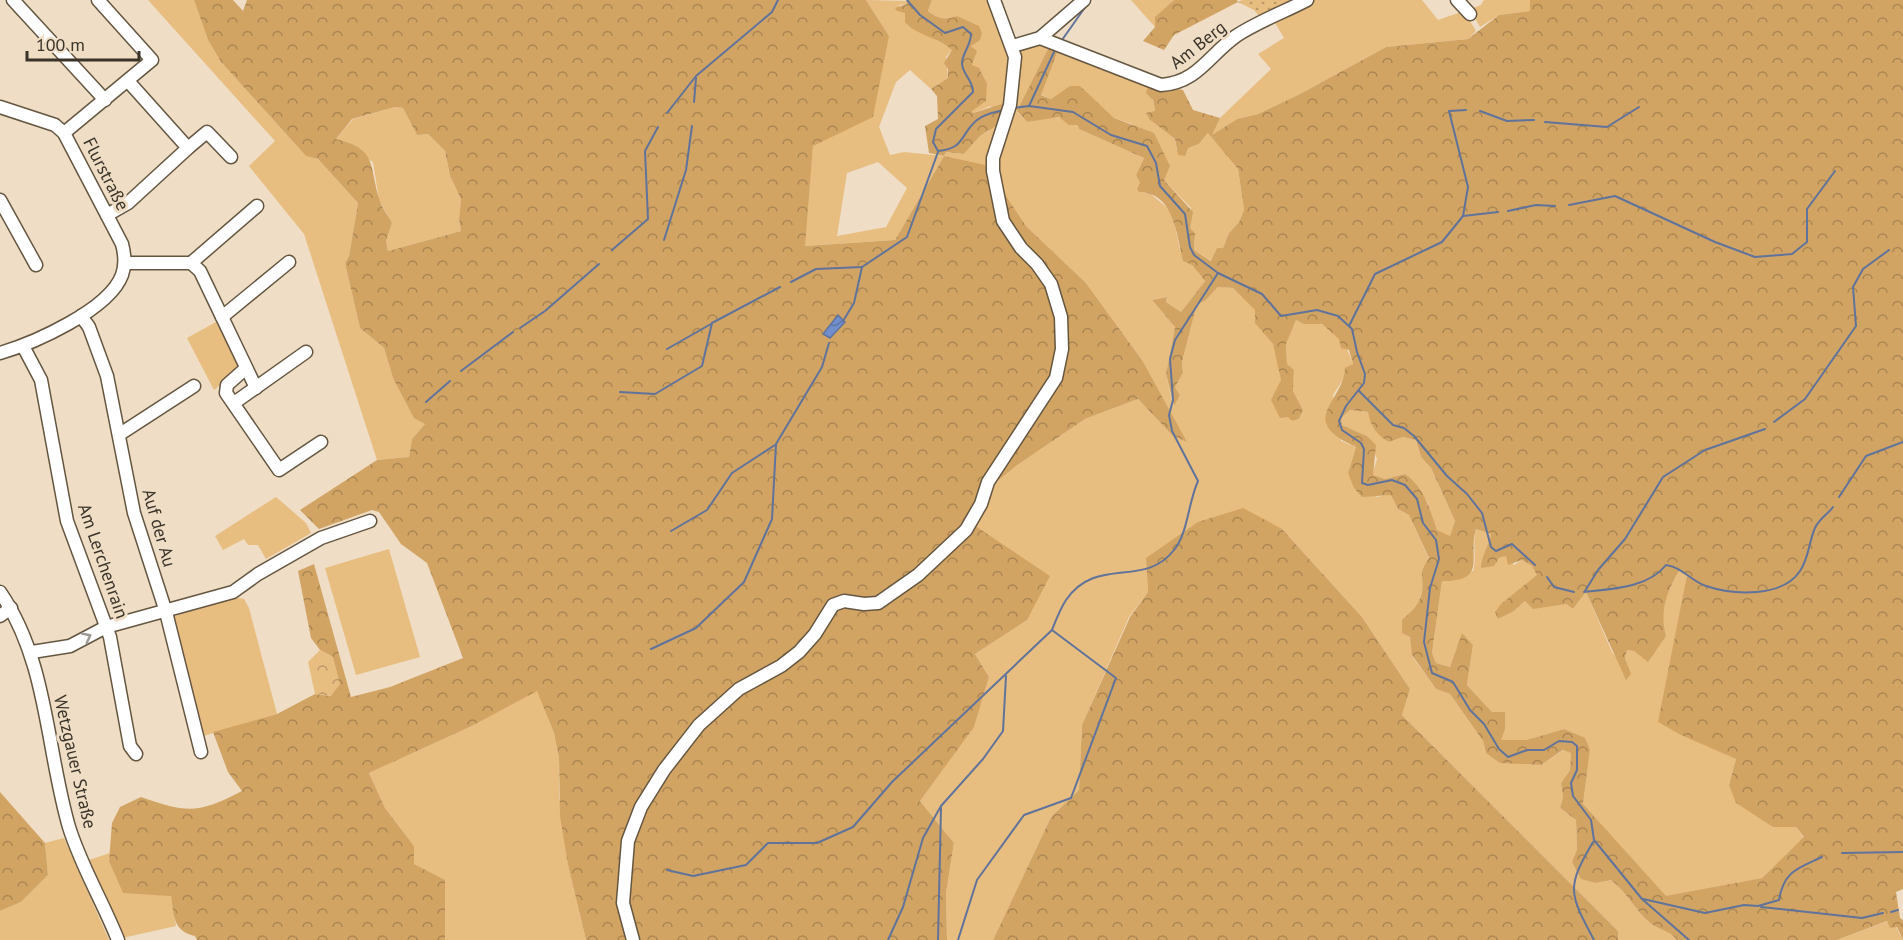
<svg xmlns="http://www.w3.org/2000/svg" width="1903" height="940" font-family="'PT Sans',sans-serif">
	<defs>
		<pattern id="forest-crowns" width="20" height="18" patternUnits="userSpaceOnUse" patternTransform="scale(1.5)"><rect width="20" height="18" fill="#d1a464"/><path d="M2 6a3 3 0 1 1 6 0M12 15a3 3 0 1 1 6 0" fill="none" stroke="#ab8652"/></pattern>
		<pattern id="park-crowns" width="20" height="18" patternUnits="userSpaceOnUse" patternTransform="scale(1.5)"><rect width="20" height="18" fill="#e8bd80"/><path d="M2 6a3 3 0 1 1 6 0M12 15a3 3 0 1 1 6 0" fill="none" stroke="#bd9a69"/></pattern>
		<pattern id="garden-dots" width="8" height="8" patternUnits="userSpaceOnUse" patternTransform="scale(1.5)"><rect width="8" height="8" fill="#e8bd80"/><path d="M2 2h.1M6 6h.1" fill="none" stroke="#bd9a69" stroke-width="1.8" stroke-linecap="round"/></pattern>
		<pattern id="water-waves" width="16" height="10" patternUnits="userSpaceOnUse" patternTransform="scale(1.5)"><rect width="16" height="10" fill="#718fcc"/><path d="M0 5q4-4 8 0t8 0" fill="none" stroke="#5e75a6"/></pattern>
	</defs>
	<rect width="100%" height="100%" fill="#efddc5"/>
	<g fill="#e8bd80" fill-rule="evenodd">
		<path d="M148 0H194L208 40 221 62 306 156 318 159 358 203 349 256 345 263 360 328 384 348 393 378 425 424 412 439 409 457 377 460 304 234 249 166 275 141Z"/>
		<path d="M866 0 909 1 907 4 899 5C908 16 920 29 931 37 939 42 945 43 952 50L946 57 948 78 931 89 910 70 896 82 879 127 890 155 904 152 944 156 946 152 964 154 980 136 989 131 991 106 973 113 972 110 987 83 981 72 972 65C972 62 974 60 975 57 977 39 939 19 928 11L932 0H989L1009 52 1041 44 1049 47 1017 112 1027 122C1043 118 1069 111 1079 129L1144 158 1136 175 1140 183V192L1151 194 1172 212 1180 250 1205 281 1181 312 1166 302 1167 297 1152 300 1175 327 1166 374 1173 406 1180 395 1175 387 1183 373 1182 362 1197 304 1205 301 1218 287 1233 288 1256 310 1260 326 1273 344 1280 370 1281 380 1278 391 1292 421 1299 419 1303 410 1293 391 1294 371 1287 364 1286 343 1296 320C1305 325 1310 322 1320 324 1336 327 1349 350 1353 364L1333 395 1341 441 1356 447 1348 473 1377 497 1391 494 1398 509 1409 515 1429 559C1417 577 1424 574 1422 592 1420 604 1410 613 1402 621L1413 645 1412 656 1436 689 1450 694 1483 741 1486 753 1520 764 1541 765 1564 750 1571 753 1570 770 1561 783 1563 797 1560 808 1576 820 1577 849 1572 862 1596 883 1611 880C1628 893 1637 914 1653 925 1662 931 1670 931 1677 940H1618V931L1402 715 1410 689 1362 617 1282 529 1146 558 1148 592 1129 617 1082 725 1079 790 1051 817 993 940H947L946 893 954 843 920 801 974 726 989 677 975 654 1027 620 968 522 994 484 1016 466 1085 419 1138 399 1172 435 1142 360 1086 283 1026 226 994 180 944 156 895 240 804 246 813 146 889 36ZM878 162 907 188 886 227 837 236 847 173Z"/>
		<path d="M1131 0H1174L1156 17 1155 27Z"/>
		<path d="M1310 0H1422L1438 20 1464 11 1476 31 1468 39 1386 47 1300 94 1258 114 1237 119 1211 136 1238 169 1244 210 1239 222 1229 233 1223 248H1217L1212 261 1194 250 1195 233 1189 228 1191 208 1164 180 1132 124 1114 118 1099 105 1058 95 1051 99 1040 94 1058 50 1149 84 1155 111 1150 120 1175 139 1177 151 1199 144 1208 133 1211 135 1220 118 1271 69 1258 54 1284 38 1274 21Z"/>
		<path d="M1484 0H1530V11L1499 15 1480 27 1470 9 1481 5Z"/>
		<path d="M395 107 403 108 417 135 428 134 445 151 450 176 461 199 459 219 461 231 388 251 386 241 392 223 379 200 373 162 336 139 353 119Z"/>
		<path d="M216 322 240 369 214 390 187 338Z"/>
		<path d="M1350 410 1368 412 1389 442 1403 437 1416 440 1421 457 1431 468 1455 521 1450 537 1437 530 1427 501 1405 474 1385 479 1372 475 1377 459 1367 436 1342 425 1341 418Z"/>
		<path d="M276 497 306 523 311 533 266 559 258 545H248L244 539 223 550 215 536Z"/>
		<path d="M1476 529 1491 534 1487 551 1499 558 1506 556 1514 565 1522 560 1532 566 1538 575 1514 611 1525 601 1566 604 1573 609 1586 592 1612 652 1630 674 1625 658 1627 650 1634 651 1661 621 1664 601 1680 568 1687 574 1683 601 1715 748 1736 759 1729 785 1773 827H1796L1804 838 1762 878 1666 897 1583 804 1590 750 1564 729 1526 740H1500L1492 712 1467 685 1473 645 1462 634 1450 667 1436 663 1432 653 1442 580 1473 571C1477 557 1472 543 1476 529Z"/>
		<path d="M389 549 420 657 356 675 325 568Z"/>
		<path d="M234 597 244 599 249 608 277 714 200 737 172 617Z"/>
		<path d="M537 690 554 733 559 758V795L568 865 586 940H445V881L414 864V846L385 808 369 773 472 726Z"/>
		<path d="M64 838 109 940H0V911L21 902 48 875 45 843Z"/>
		<path d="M110 853 109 861 171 896 176 926 122 938 97 880 86 861Z"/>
		<path d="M1888 921 1896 927 1903 940H1837Z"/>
	</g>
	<g fill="url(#forest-crowns)" fill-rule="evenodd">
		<path d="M194 0H233L243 11 247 0H866L889 36 873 117 813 146 805 246 895 240 944 156 929 153 925 126 938 119 937 96 931 89 948 78V69L944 63 952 50C938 37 917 36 905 22V13L897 11 895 8 907 4V0H932L928 11C939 19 944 21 957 16L979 26 982 33 980 40 971 46 977 51 972 65 979 68 987 83 986 101 972 111 973 113 1005 103 999 124 980 136 964 154 946 152 944 156 985 165 1026 226 1086 283 1142 360 1187 442 1172 435 1138 399 1085 419 1016 466 994 484 968 521 1050 576 1027 620 975 654 989 677 974 727 920 801 954 843 946 893 947 940H586L568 865 560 816 559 758 554 733 537 691 472 726 369 773 385 808 414 846V864L445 880V940H197L195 936C173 931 174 916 171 896L123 893 109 861 112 823 120 807 141 797C187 813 198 814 242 791L228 772 213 732 277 714 315 694 331 696 333 657 320 650 311 638 298 571 314 564 351 697 390 687 463 658 427 563 401 544 379 512 372 510 319 529 300 510 377 460 409 457 412 439 425 424 414 418 393 378 384 348 360 328 345 263 349 256 358 203 318 159 306 156 221 62 208 40ZM395 107 403 108 417 135 428 134 445 151 450 176 461 199 459 219 461 231 388 251 386 241 392 223C388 215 381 207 379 198 369 164 377 149 336 139L352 119Z"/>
		<path d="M1174 0H1237L1238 2 1174 35 1164 50 1143 41 1155 27V17Z"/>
		<path d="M1530 0H1903V889L1896 892 1900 918 1903 920V940L1897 927 1890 928 1887 921 1837 940H1677C1670 931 1662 931 1653 925 1637 914 1628 893 1611 880L1596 883 1581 879 1572 862 1577 849 1576 820 1560 808 1563 797 1561 783 1570 770 1571 753 1563 750 1541 765 1500 763 1486 753 1483 741 1450 694 1436 689 1412 655 1410 637 1402 633V620C1410 613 1420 604 1422 592 1424 574 1417 576 1429 558L1409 515 1398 509 1391 495 1362 497 1354 488 1348 473 1356 447C1295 420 1344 402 1345 368L1353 364 1349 350 1341 348 1339 339 1322 324H1304L1296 320 1286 344 1287 364 1294 370 1293 391 1303 410 1299 419 1292 421 1288 417 1280 418 1271 400 1281 380 1273 344 1255 323V310L1233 288 1218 287 1205 301 1197 304 1182 362 1183 373 1175 387 1180 395 1174 406 1166 374 1175 327 1152 300 1167 297 1166 302 1181 312 1205 281 1192 265 1183 261C1177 236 1174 192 1139 192L1137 189 1140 183 1136 175 1144 158 1079 129 1077 125H1069L1059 117 1027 122 1017 111 1049 47 1058 50 1041 95 1051 99 1070 86H1080L1114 118 1154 133 1170 166 1164 180 1193 212 1190 228 1195 233 1194 250 1211 261 1217 248H1223L1229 233 1239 222 1244 210 1238 169 1208 133 1199 144 1188 148 1185 156 1178 155 1175 139 1150 120 1146 113 1155 111 1153 100 1146 93 1149 84 1183 90 1193 110 1220 118 1212 135 1237 119 1258 114 1300 94 1386 47 1468 39 1499 15 1530 11ZM1350 410 1368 412C1370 425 1377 436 1389 442L1403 437 1416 440 1421 457 1431 468 1455 521 1450 536 1437 530C1430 509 1424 487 1405 474L1385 479 1373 475 1376 445 1367 436 1342 425 1341 418ZM1476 529 1491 534C1489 546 1481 556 1481 568L1494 566 1499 558 1506 556 1508 565 1522 560 1532 566 1537 575 1501 604 1495 612 1498 619 1514 611 1525 601 1533 609 1566 604 1573 609 1586 592 1626 680 1631 674 1625 658 1627 650 1634 651 1648 662 1666 636C1659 610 1667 592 1680 569L1687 575 1658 722 1681 735 1736 759 1729 785 1736 803 1773 827H1796L1804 837 1762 878 1666 896 1583 804 1590 750 1585 738 1564 729 1526 740H1501L1505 729V712H1492L1467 685 1473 645 1462 633 1450 667 1436 663 1432 653 1442 581C1489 581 1467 556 1476 529Z"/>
		<path d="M1243 508 1282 529 1362 617 1410 689 1402 715 1618 931V940H993L1051 817 1079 790 1082 725 1130 617 1148 592 1146 558 1198 522Z"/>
		<path d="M0 792 45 843 48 875 21 902 0 911Z"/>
	</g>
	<path fill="url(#park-crowns)" d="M320 650 333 657 340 684 331 696 315 694 308 662Z"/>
	<path fill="url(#garden-dots)" d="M1242 0H1292L1294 5 1264 22 1254 10 1238 2Z"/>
	<path fill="url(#water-waves)" stroke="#60739b" stroke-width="1.5" d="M838 315 845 322 830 338 823 334Z"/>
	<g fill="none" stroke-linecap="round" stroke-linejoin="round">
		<g stroke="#60739b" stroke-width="2">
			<path d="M907 0 920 15 945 33 963 27 971 34C971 45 962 54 962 63 962 74 973 80 973 92L936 129 933 142 938 151C965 149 960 134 977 120 984 114 995 112 1004 110"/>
			<path d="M1062 40 1086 6"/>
			<path d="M694 102 696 78"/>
			<path d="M1029 106 1054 52"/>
			<path d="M1013 108 1029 106 1073 112 1111 135 1147 146 1156 163 1160 186 1185 214 1190 247 1194 255 1218 273 1262 294 1281 316 1317 310 1338 316 1352 329 1357 352 1365 374 1364 383 1346 406 1339 421 1342 430 1361 443 1364 449 1362 483 1368 485 1392 480 1405 485 1417 499 1423 523 1436 540 1439 559 1430 588 1424 642 1432 673 1453 682 1470 710 1484 724 1499 749 1508 757 1527 750H1544L1559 741 1572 742 1577 746V770L1571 783 1573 796 1591 820 1594 840 1642 899 1689 940"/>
			<path d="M1480 111 1507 121 1534 120"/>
			<path d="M667 113 696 76 772 12 778 0"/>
			<path d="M1545 122 1607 127 1639 107"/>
			<path d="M1569 205 1615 196 1715 242 1755 257 1792 254 1807 242V209L1835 171"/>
			<path d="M1508 211 1536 205 1555 206"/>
			<path d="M1463 216 1498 212"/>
			<path d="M664 240 686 170 692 126"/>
			<path d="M612 250 648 219 645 151 658 127"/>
			<path d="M791 282 816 269 862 267 907 237 938 152"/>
			<path d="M843 321 854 303 862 267"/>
			<path d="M1349 326 1375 274 1442 242 1463 216 1468 187 1449 111 1466 110"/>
			<path d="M520 328 545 311 599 264"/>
			<path d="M667 349 711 324"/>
			<path d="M461 371 513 332"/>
			<path d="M1359 391 1393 425 1404 428 1414 436 1447 476 1467 494 1482 513 1491 547 1496 551 1512 544 1535 565"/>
			<path d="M620 392 655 394 702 366 712 323 780 287"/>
			<path d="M426 402 450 381"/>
			<path d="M1774 422 1805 399 1856 326 1853 287 1863 269 1889 250"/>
			<path d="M1839 497 1866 456 1903 442"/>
			<path d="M671 531 707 510 732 473 775 445"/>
			<path d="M1547 577 1554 587 1574 592"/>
			<path d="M1585 591 1598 570 1625 539 1663 477 1705 450 1765 429"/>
			<path d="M1584 592C1612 589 1648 588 1666 565 1682 567 1691 581 1706 586 1733 595 1782 598 1800 571 1809 558 1809 541 1815 528 1819 519 1827 515 1833 507"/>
			<path d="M651 649 696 628 744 582 772 519 776 444 822 367 829 343"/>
			<path d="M1593 842C1566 888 1569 893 1594 940"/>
			<path d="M1842 853 1903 852"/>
			<path d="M667 870 693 876 746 865 768 843H817L853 827 892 782 1052 630C1056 620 1060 609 1066 600 1097 555 1144 589 1174 550 1188 533 1188 503 1198 481L1172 431 1169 415 1173 400 1170 359 1175 340 1218 273"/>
			<path d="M1643 899 1705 913 1744 905 1758 906 1779 900C1784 871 1797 869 1822 857"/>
			<path d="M1761 907 1862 918 1883 913"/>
			<path d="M1891 912 1898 910"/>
			<path d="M888 940 903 907 923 838 941 806 983 759 1003 731 1006 676"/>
			<path d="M938 940 941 808"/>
			<path d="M958 940 977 880 1024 815 1071 798 1116 678 1052 630"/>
		</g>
		<g stroke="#655641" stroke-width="15">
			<g id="minor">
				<path d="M13 0 105 100"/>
				<path d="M1457 0 1470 14"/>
				<path d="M1040 38 1161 85C1197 83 1209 55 1236 36 1257 22 1284 12 1307 0"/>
				<path d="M1013 46 1040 38 1084 0"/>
				<path d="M128 81 188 148 207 132 231 157"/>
				<path d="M0 107 55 125 64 133 122 244C125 255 126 264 122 275 109 310 34 343 0 353"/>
				<path d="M64 133 152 60 98 0"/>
				<path d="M0 200 36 265"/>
				<path d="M107 215 128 203 188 148"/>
				<path d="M125 263H191L200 271 256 388"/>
				<path d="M191 263 257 206"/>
				<path d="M81 316 89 327 107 376 134 513 166 612 201 752"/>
				<path d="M222 317 289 262"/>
				<path d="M23 346 41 380 67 521 110 637 130 746 136 754"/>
				<path d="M245 369 227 385 226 393 279 470 321 442"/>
				<path d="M234 403 306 352"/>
				<path d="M120 434 194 386"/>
				<path d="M0 592C48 662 46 748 69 827 81 866 103 902 118 940"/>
				<path d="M0 616 11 608"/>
				<path d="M32 652 70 646 106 627 233 592 258 574 321 538 370 521"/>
				<path d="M633 940 623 903 628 841 641 807 664 770 699 725 739 689 781 666 799 652 815 634 833 605 844 601 864 604 878 603 918 575 966 530 981 504 988 482 1056 378 1062 349 1061 317 1051 284 1037 264 1021 248 1003 221 993 171V158L1010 105 1015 57 994 0"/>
			</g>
		</g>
		<use href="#minor" stroke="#fff" stroke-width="12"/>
	</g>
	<defs><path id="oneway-chevron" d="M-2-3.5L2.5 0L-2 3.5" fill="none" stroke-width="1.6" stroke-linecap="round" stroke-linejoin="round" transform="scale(1.5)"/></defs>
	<use stroke="#9c9994" href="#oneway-chevron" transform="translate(87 637) rotate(-27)"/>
	<g text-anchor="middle" stroke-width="6" stroke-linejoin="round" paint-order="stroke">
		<g font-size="18" fill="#3a3329" stroke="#efddc5">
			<text transform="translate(1198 45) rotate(-38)" y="6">Am Berg</text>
			<text transform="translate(106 174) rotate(63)" y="6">Flurstraße</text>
			<text transform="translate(159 528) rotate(74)" y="6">Auf der Au</text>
			<text transform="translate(103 561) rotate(71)" y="6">Am Lerchenrain</text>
			<text transform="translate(75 762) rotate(77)" y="6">Wetzgauer Straße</text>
		</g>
	</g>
	<path d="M27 51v9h112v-9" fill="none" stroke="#3a3329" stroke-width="3"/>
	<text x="36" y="51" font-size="18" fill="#3a3329" stroke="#efddc5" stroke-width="4.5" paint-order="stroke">100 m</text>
</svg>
